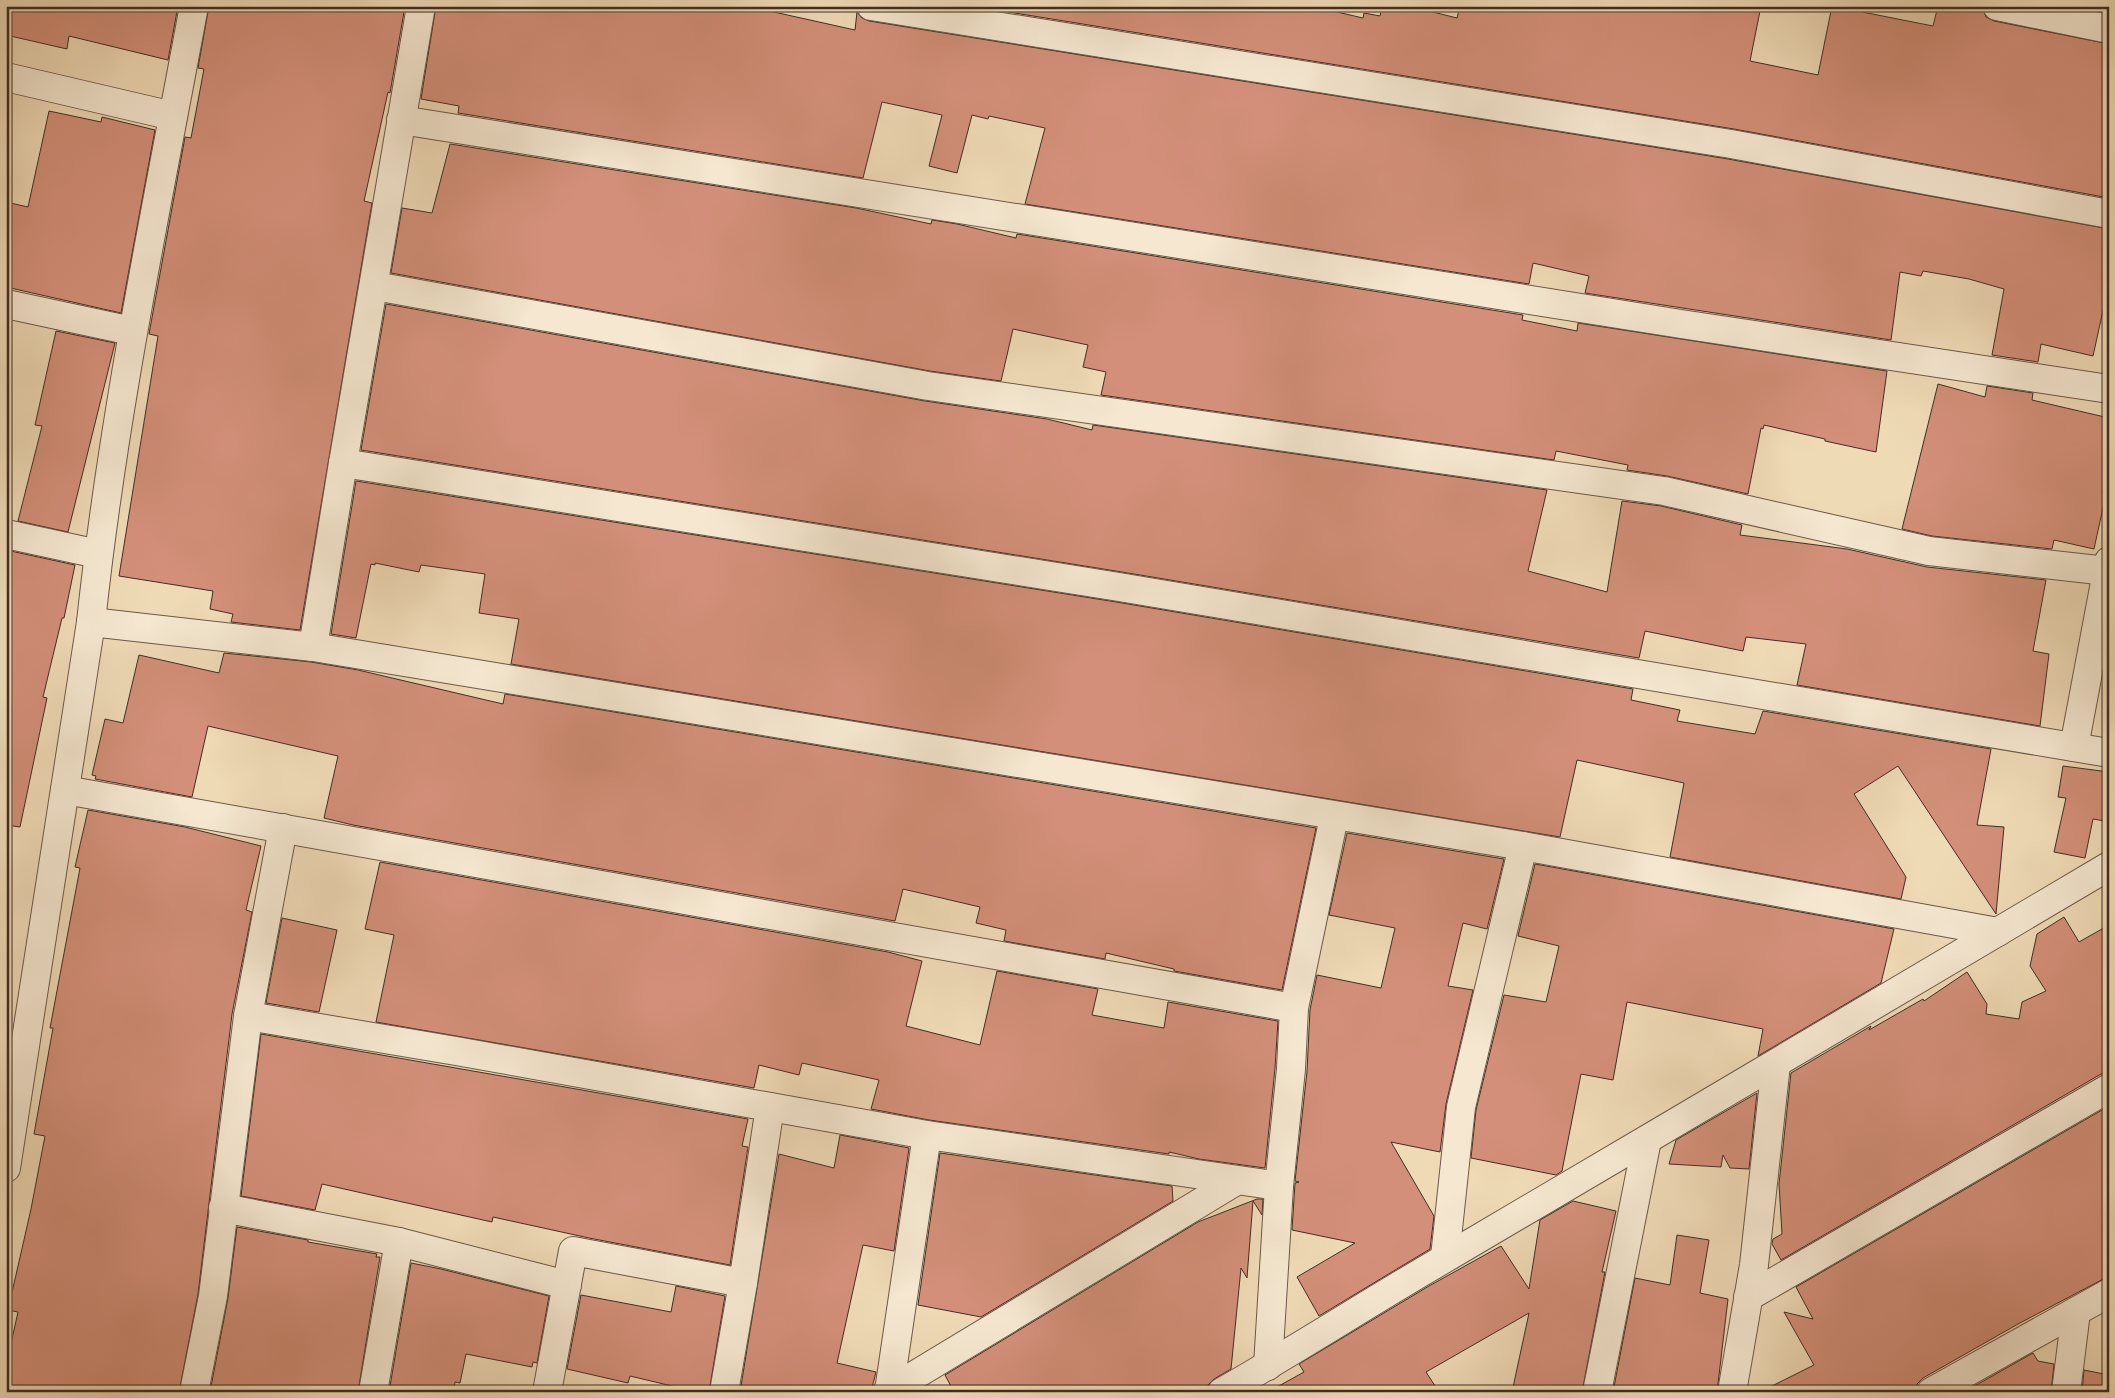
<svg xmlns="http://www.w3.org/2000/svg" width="2115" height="1398" font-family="Cardo,serif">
	<rect width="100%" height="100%" fill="#efdab6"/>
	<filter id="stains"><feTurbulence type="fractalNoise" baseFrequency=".004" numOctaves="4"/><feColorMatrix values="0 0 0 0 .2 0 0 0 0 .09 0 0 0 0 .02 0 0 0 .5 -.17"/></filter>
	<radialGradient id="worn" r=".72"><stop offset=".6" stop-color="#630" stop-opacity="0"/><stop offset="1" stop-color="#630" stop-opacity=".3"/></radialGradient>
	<g fill="#d38f79" stroke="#412d22">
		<path d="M6 6H178L168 60 69 36 67 49 6 35Z"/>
		<path d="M209 6H405L390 93 388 92 364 201 372 203 300 630 231 622 233 614 210 609 213 591 119 576 158 336 149 334 185 137 191 138 204 69 198 68Z"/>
		<path d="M436 6H747L855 30 857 12 862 18 869 21 1728 159 2109 229V307L2104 306 2093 356 2041 344 2038 362 1992 355 2004 289 1969 279 1923 271 1921 276 1900 272 1891 340 1585 293 1589 276 1533 263 1529 284 1025 204 1045 128 989 116 988 119 972 115 957 173 929 166 942 115 882 102 863 178 458 113 459 106 421 99Z"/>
		<path d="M971 6H1311L1363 18 1364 13 1380 16 1382 6H1409L1457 18 1460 6H1761L1750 61 1818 75 1832 6 1933 26 1938 6H1982L1986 17 1994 21 2109 44V198L1734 129Z"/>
		<path d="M49 111 101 122 102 117 155 130 121 313 6 287V202L28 207Z"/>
		<path d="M450 144 856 208 931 224 932 220 957 224 1016 238 1017 234 1523 315 1522 320 1577 331 1578 323 1887 371 1876 452 1825 441V439L1764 425 1763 429 1761 428 1748 494 1667 476 1627 470 1628 465 1556 451 1554 460 1101 395 1106 372 1083 367 1088 345 1013 329 1001 381 930 371 391 273 402 208 432 213Z"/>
		<path d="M386 304 925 401 1047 419 1092 430 1093 425 1547 490 1528 571 1607 592 1622 501 1661 506 1742 525 1740 535 1847 549 1927 567 2046 580 2033 651 2049 654 2040 726 1797 685 1806 644 1746 637 1743 651 1645 631 1639 658 1122 572 361 450Z"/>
		<path d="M56 331 115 343 68 532 18 521 42 426 35 425Z"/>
		<path d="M1938 384 1985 397 1987 386 2033 393 2032 400 2109 418V466L2103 493 2106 494 2094 549 2054 540 2052 549 1932 536 1902 529Z"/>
		<path d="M356 481 1116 602 1633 689 1631 700 1680 710 1677 721 1755 734 1763 711 1991 749 1977 825 2004 827 1996 914 1898 766 1854 794 1906 877 1901 899 1670 857 1684 783 1577 760 1560 837 511 664 519 619 479 613 485 574 421 565 419 572 375 563V565L371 564 356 638 331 634Z"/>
		<path d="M6 550 75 565 64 618H62L43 697 47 698 20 827 6 825Z"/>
		<path d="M224 653 311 662 358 670 503 704 505 694 1316 828 1282 990 1174 971V969L1106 953 1105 959 1004 941 1006 930 976 923 980 907 903 889 895 921 353 825 324 818 338 756 208 726 192 797 95 779 96 776 92 775 105 719 123 723 139 655 219 673Z"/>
		<path d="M2063 766 2109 772V799L2105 821 2093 819 2085 858 2054 852 2066 798 2058 797Z"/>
		<path d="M88 810 185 827 261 846 246 910 252 912 232 1014 198 1294 179 1392H25L6 1387V1366L18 1312 8 1310 31 1209 45 1136 34 1134 53 1028H50L80 868 75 867Z"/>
		<path d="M1347 833 1504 859 1487 929 1463 923 1448 986 1473 990 1446 1104 1440 1152 1391 1142 1434 1216 1430 1249 1319 1316 1297 1277 1355 1243 1292 1230 1295 1183 1299 1182 1295 1181 1307 1071 1310 1010 1317 975 1381 988 1395 928 1329 915Z"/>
		<path d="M380 862 888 952 922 961 906 1026 980 1045 997 971 1098 989 1092 1015 1164 1028 1168 1002 1278 1021 1275 1068 1265 1168 1199 1159 1169 1152V1154L929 1120 871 1109 879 1080 802 1063 799 1075 759 1065 754 1088 376 1022 394 935 365 929Z"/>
		<path d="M1535 864 1894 929 1881 983 1758 1056 1763 1029 1627 1002 1613 1080 1581 1074 1562 1171 1556 1175 1471 1158 1476 1110 1504 995 1546 1002 1559 946 1518 936Z"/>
		<path d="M2064 917 2079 942 2109 925V1072L2101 1074 1781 1260 1772 1244 1773 1239 1782 1234 1779 1184 1791 1073 1871 1026 1869 1030 1923 999 1924 1001 1967 972 1987 1004 1986 1014 2019 1019 2022 1002 2046 991 2030 966 2037 934Z"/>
		<path d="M282 918 337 930 319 1012 266 1003Z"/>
		<path d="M261 1034 748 1119 742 1146 748 1147 730 1265 589 1238 493 1217 492 1222 322 1184 315 1210 241 1196Z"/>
		<path d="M1757 1093 1749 1169 1730 1168 1723 1155 1721 1167 1669 1164 1676 1140Z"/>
		<path d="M2109 1106V1276L2018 1324 1923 1378 1917 1384 1915 1392H1760L1814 1365 1784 1312 1813 1319 1796 1287Z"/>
		<path d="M840 1135 909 1148 894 1251 863 1245 837 1363 876 1372 871 1392H740L779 1154 834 1168Z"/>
		<path d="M940 1153 1172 1186 1173 1201 981 1317 918 1305Z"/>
		<path d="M1257 1199H1263L1262 1215 1253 1201 1247 1278 1241 1268 1231 1369 1214 1379 1208 1385 1206 1392H954L945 1375 1198 1222Z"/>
		<path d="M1573 1201 1616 1211 1602 1272H1605L1582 1392H1512L1529 1313 1426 1372 1439 1392H1268L1304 1372 1299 1364 1429 1286 1501 1246 1529 1289 1540 1220Z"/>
		<path d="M237 1227 308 1240V1242L377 1254 376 1257H380L358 1392H210L228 1298Z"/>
		<path d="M1677 1235 1709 1240 1700 1293 1728 1299 1717 1392H1613L1635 1278 1670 1285Z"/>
		<path d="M411 1263 441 1269 549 1296 537 1363 533 1362 532 1367 466 1354 460 1383 455 1382 454 1392H389Z"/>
		<path d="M676 1286 725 1296 709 1392H697L630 1376 628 1383 567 1369 581 1295 671 1312Z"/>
		<path d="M2033 1353 2038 1361 2054 1364 2051 1392H1964Z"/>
		<path d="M2084 1370 2109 1375V1392H2082Z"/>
	</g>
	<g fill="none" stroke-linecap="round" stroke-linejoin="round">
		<g stroke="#6c5847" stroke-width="30">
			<g id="minor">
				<path d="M871 6 1731 144 2109 214"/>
				<path d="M1997 6 2109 29"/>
				<path d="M6 77 173 116"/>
				<path d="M401 120 1681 324 2109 389"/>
				<path d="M375 286 928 386 1664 491 1929 551 2107 571"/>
				<path d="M6 304 132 331"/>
				<path d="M343 463 421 6"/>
				<path d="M6 534 98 554"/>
				<path d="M91 622 313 647 343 463 1119 587 2109 753"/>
				<path d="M313 647 1523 846 1998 932"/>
				<path d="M2074 747 2109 561"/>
				<path d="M65 790 1294 1008"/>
				<path d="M248 1016 456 1051 927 1135 1279 1186"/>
				<path d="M6 1168 91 622C113 415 156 211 194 6"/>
				<path d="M223 1208 399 1242 567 1285"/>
				<path d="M1445 1257 1461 1107 1523 846"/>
				<path d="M1748 1297 2109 1088"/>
				<path d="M1268 1366 1279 1186 1291 1069 1294 1008 1334 817"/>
				<path d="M889 1391 927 1135"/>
				<path d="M194 1392 213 1296 248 1016 283 828"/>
				<path d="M373 1392 399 1242"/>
				<path d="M547 1392 573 1251 743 1283 770 1107"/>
				<path d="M724 1392 743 1283"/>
				<path d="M887 1392 1236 1181"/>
				<path d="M1222 1392C1299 1348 1373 1300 1449 1256 1669 1126 1890 997 2109 866"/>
				<path d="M1597 1392 1647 1140"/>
				<path d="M1732 1392 1754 1265 1776 1064"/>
				<path d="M1931 1392 2109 1293"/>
				<path d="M2066 1392 2076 1312"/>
			</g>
		</g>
		<use href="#minor" stroke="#f5e7d0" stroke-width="28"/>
	</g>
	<rect width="2115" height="1398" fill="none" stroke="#efdab6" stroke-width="25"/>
	<rect x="8" y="8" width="2100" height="1383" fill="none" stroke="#412d22" stroke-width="2.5"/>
	<rect x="12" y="12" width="2090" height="1373" fill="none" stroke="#412d22"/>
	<rect width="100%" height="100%" filter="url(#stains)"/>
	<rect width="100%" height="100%" fill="url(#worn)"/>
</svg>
